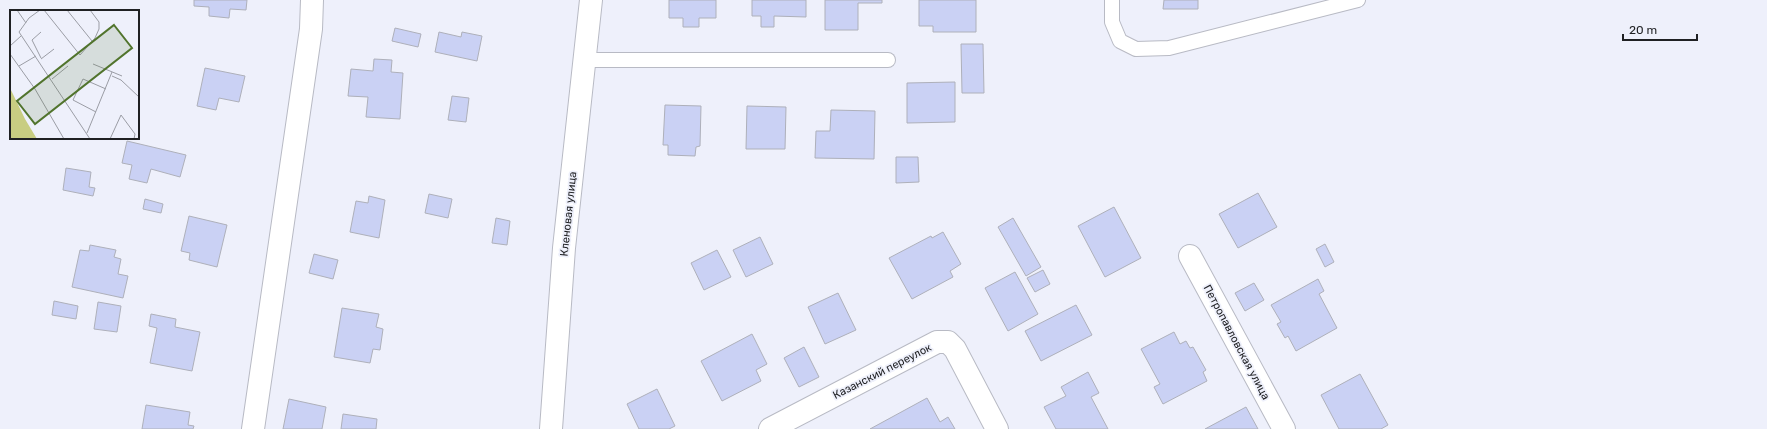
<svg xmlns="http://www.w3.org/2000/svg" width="1767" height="429" font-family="Rubik,sans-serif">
	<rect width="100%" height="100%" fill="#eef0fb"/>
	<g fill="#cad1f4" stroke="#aeb0ba">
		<path d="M194 0H247L246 10 230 9 229 18 209 16V7L194 6Z"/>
		<path d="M669 0H716V18H699V27H683V18H669Z"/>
		<path d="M752 0H806V17L774 16V27H761V16H752Z"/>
		<path d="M825 0H882V3H858V30H825Z"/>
		<path d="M919 0H976V32H933V26H919Z"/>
		<path d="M1164 0H1198V9H1163Z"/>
		<path d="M395 28 421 34 418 47 392 41Z"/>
		<path d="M439 32 461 37 462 32 482 36 477 61 435 52Z"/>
		<path d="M961 44H983L984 93H962Z"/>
		<path d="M374 59 392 60 391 72 403 73 400 119 366 117 368 97 348 96 351 69 373 71Z"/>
		<path d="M205 68 245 76 239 102 219 98 216 110 197 106Z"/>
		<path d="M955 82V122L907 123V83Z"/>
		<path d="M452 96 469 98 466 122 448 120Z"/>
		<path d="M665 105 701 106 700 146 696 147 695 156 668 155V145H663Z"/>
		<path d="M747 106 786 107 785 149H746Z"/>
		<path d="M831 110 875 111 874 159 815 158 816 131H830Z"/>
		<path d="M127 141 186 155 180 177 151 169 147 183 129 179 132 165 122 163Z"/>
		<path d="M896 157H918L919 182 896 183Z"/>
		<path d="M66 168 91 172 89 187 95 188 93 196 63 190Z"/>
		<path d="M1258 193 1277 227 1238 248 1219 214Z"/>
		<path d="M429 194 452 199 448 218 425 213Z"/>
		<path d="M369 196 385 200 379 238 350 232 356 201 368 203Z"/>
		<path d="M145 199 163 204 161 213 143 209Z"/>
		<path d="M1114 207 1141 258 1105 277 1078 226Z"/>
		<path d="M189 216 227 225 217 267 189 260 190 253 181 251Z"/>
		<path d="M496 218 510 221 507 245 492 243Z"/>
		<path d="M1013 218 1041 267 1026 276 998 227Z"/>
		<path d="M943 232 961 264 950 271 953 277 912 299 889 258 931 236 932 238Z"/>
		<path d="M760 237 773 264 746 277 733 250Z"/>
		<path d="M1325 244 1334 262 1325 267 1316 249Z"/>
		<path d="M90 245 116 250 114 257 121 259 118 274 128 276 123 298 72 287 80 250 89 251Z"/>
		<path d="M717 250 731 277 704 290 691 263Z"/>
		<path d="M314 254 338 260 333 279 309 273Z"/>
		<path d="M1043 270 1050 284 1035 292 1027 278Z"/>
		<path d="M1015 272 1038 314 1008 331 985 288Z"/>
		<path d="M1318 279 1324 291 1319 294 1337 328 1296 351 1288 336 1285 338 1277 324 1281 322 1271 305Z"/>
		<path d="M1254 283 1264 300 1245 311 1235 293Z"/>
		<path d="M838 293 856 330 825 344 808 307Z"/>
		<path d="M54 301 78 306 76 319 52 315Z"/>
		<path d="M98 302 121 306 117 332 94 329Z"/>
		<path d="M1076 305 1092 335 1041 361 1025 331Z"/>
		<path d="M342 308 379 314 376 327 383 329 380 350 373 349 370 363 334 357Z"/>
		<path d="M151 314 176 319 175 327 200 332 192 371 150 363 157 328 149 326Z"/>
		<path d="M1174 332 1180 344 1186 341 1190 348 1193 347 1206 370 1203 372 1207 381 1163 404 1154 387 1160 384 1141 349Z"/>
		<path d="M752 334 767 364 756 370 761 381 722 401 701 361Z"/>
		<path d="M804 347 819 377 799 387 784 358Z"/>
		<path d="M1088 372 1099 393 1091 397 1108 429H1056L1044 407 1066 396 1061 387Z"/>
		<path d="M1360 374 1388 425 1381 429H1339L1321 395Z"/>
		<path d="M657 389 675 426 669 429H639L627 404Z"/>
		<path d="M927 398 940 422 948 417 955 429H870Z"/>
		<path d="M289 399 326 407 322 429H283Z"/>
		<path d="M146 405 190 412 188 425 194 426 193 429H142Z"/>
		<path d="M1246 407 1258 429H1205Z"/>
		<path d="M343 414 377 419 376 429H341Z"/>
	</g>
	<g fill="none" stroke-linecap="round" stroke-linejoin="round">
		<g stroke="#b8bac4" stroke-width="16">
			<g id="service">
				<path d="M1112 0V22L1120 41 1136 49 1169 48 1358 0"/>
				<path d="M586 60H888"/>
			</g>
		</g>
		<g stroke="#b8bac4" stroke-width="24">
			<g id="minor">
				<path d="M1190 256 1284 429"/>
				<path d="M253 429 311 29 312 0"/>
				<path d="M551 429 564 248 591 0"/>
				<path d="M770 429 937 342H948L955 349 997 429"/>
			</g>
		</g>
		<use href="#service" stroke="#fff" stroke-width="14"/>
		<use href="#minor" stroke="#fff" stroke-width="22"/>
	</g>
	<g text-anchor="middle" stroke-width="3.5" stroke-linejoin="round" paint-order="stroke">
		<g font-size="11" fill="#1f2023" stroke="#eef0fb">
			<text transform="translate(568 214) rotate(-84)" y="4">Кленовая улица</text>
			<text transform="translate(1237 342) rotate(62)" y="4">Петропавловская улица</text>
			<text transform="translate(882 371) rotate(-27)" y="4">Казанский переулок</text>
		</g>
	</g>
	<g transform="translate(10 10)">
		<rect width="129" height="129" fill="#eef0fb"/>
		<path d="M0 78 15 109 27 129H0Z" fill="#c8cd82"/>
		<path fill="none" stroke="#9b9da5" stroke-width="1" d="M7 0 16 13M30 0 19 8 9 22 80 129M34 0 70 45 85 28 89 19V12L80 0M57 0 82 31M31 22 22 30 31 48M0 36 11 26M0 44 25 79 54 129M31 49 44 39M83 54 112 66M9 56 26 46M102 66 111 70 129 87M42 69 58 56M86 102 63 90 73 69 96 79M77 123 102 62M100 129 111 105 125 124 124 129"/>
		<path fill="#51742d" fill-opacity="0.15" stroke="#51742d" stroke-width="2" d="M104 15 122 38 25 114 7 91Z"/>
		<rect width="129" height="129" fill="none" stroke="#1f2023" stroke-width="2"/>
	</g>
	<path d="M1623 34v6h74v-6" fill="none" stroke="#1f2023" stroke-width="2"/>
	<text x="1629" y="34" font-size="12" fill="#1f2023" stroke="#eef0fb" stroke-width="3" paint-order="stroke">20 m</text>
</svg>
